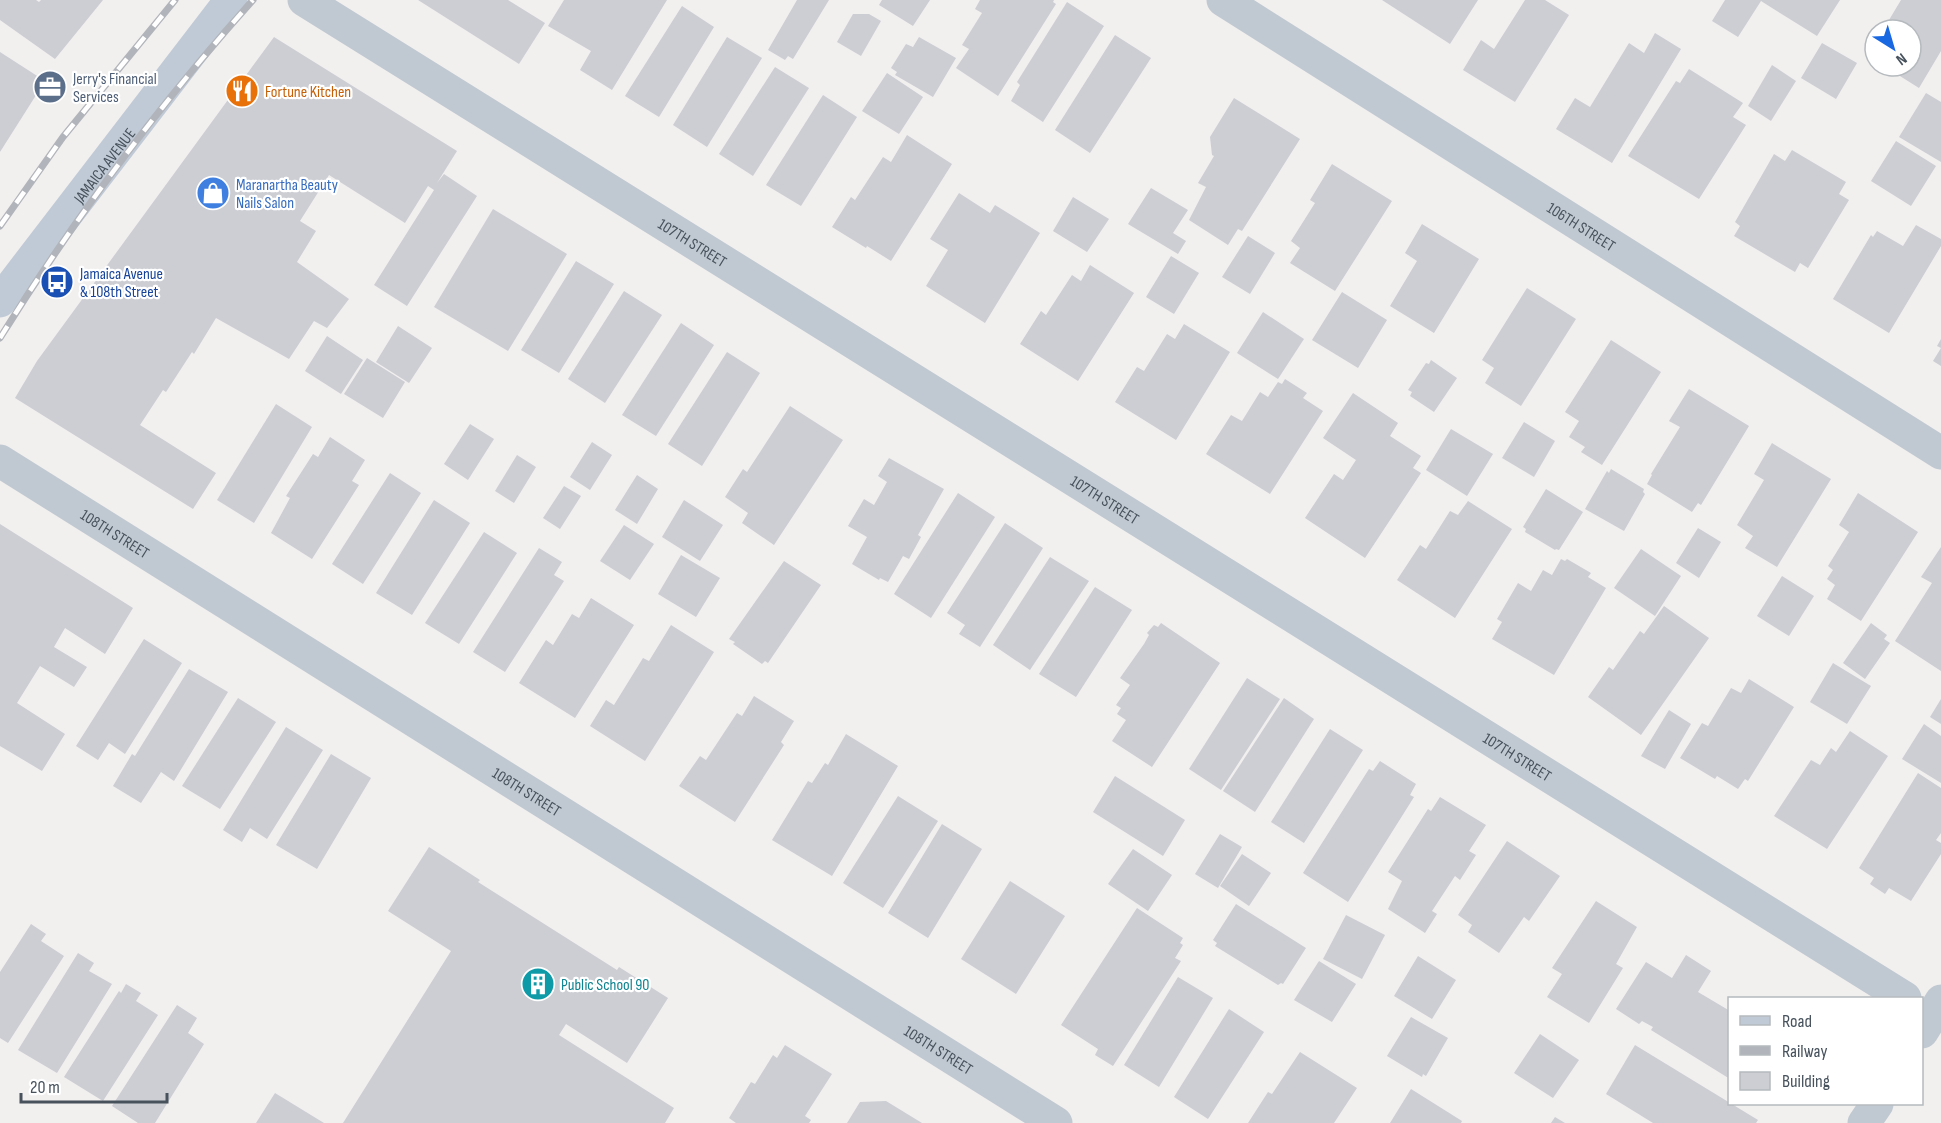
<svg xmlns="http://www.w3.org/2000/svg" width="1941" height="1123" font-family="'Sofia Sans Condensed',sans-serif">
	<rect width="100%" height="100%" fill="#f2efef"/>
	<g fill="#ccced4">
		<path d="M0 0H36L39 2 41 0H103L55 59 0 20Z"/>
		<path d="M418 0H508L545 23 519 64Z"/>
		<path d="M564 0H667L612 90 580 70 591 51 548 26Z"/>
		<path d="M797 0H829L793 59 788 56 785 60 768 50Z"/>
		<path d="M882 0H930L913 26 879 5Z"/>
		<path d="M980 0H1054L1053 2 1056 4 998 96 956 68 969 49 962 45 982 13 975 9Z"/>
		<path d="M1382 0H1478L1450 44Z"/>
		<path d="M1525 0H1545L1569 15 1515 102 1463 70 1481 40 1494 49Z"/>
		<path d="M1725 0H1840L1817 36 1761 1 1738 37 1712 21Z"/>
		<path d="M1901 0H1941V51L1919 88 1884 66H1911V30H1883Z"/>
		<path d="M1067 2 1104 26 1043 122 1011 101 1020 85 1017 82Z"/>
		<path d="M682 6 714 27 659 117 625 96Z"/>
		<path d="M853 14H869L881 21 861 56 837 42Z"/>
		<path d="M1655 33 1681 49 1612 163 1556 129 1575 98 1590 107 1629 43 1644 53Z"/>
		<path d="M1115 35 1151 58 1090 153 1055 130Z"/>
		<path d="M274 37 457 151 437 183 444 174 477 196 407 306 374 285 434 190 428 186 405 223 329 175 300 221 316 231 297 262 349 299 327 328 314 321 289 359 216 318 194 354 192 352 166 392 163 390 140 425 216 473 193 509 15 398 37 361Z"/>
		<path d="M727 37 762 58 707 147 673 125Z"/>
		<path d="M919 37 956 58 933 97 895 75 897 72 891 68 906 44 913 47Z"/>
		<path d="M1822 43 1857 63 1836 99 1801 78Z"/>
		<path d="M1875 43V61L1867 56Z"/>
		<path d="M0 52 45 81 0 152Z"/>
		<path d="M1772 65 1796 81 1771 121 1748 106Z"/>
		<path d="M775 67 809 88 753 176 719 154Z"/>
		<path d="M1689 69 1743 103 1733 117 1746 125 1699 199 1628 156 1676 81 1680 83Z"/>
		<path d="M887 73 923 97 899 134 862 111Z"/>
		<path d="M1926 93 1941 102V162L1899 137Z"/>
		<path d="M823 95 857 117 801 206 766 185Z"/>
		<path d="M1234 98 1300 139 1242 231 1238 229 1228 245 1189 220 1206 187 1198 183 1214 156 1212 155 1210 137Z"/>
		<path d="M907 135 952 164 891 261 867 246 866 248 832 227 851 197 855 200 883 157 891 162Z"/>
		<path d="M1896 141 1936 166 1911 206 1871 181Z"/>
		<path d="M1792 150 1846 182 1839 194 1849 200 1808 268 1800 263 1795 272 1734 236 1740 226 1735 222 1774 154 1785 161Z"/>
		<path d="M1332 164 1392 201 1335 291 1290 263 1300 248 1291 241 1315 203 1310 200Z"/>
		<path d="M1151 188 1188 210 1173 233 1186 241 1178 254 1128 224Z"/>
		<path d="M959 193 990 213 995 205 1040 233 985 323 926 286 948 250 930 239Z"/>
		<path d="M1073 197 1109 219 1087 252 1053 231Z"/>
		<path d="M493 209 567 254 508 351 434 307Z"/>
		<path d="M1422 224 1479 259 1434 333 1390 306 1417 261 1405 253Z"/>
		<path d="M1916 225 1941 239V246L1889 333 1833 299 1871 235 1873 237 1877 231 1903 246Z"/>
		<path d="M1248 236 1275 253 1250 294 1222 277Z"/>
		<path d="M1171 256 1199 273 1174 314 1146 297Z"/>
		<path d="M576 261 614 284 559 373 521 350Z"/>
		<path d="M1090 265 1134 293 1078 381 1020 344 1041 311 1046 315 1072 275 1081 281Z"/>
		<path d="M1527 288 1576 319 1521 406 1485 383 1494 368 1482 360Z"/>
		<path d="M624 291 662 315 605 403 568 379Z"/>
		<path d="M1342 292 1387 320 1358 368 1312 340Z"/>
		<path d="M1263 312 1304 339 1278 379 1237 353Z"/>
		<path d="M681 323 714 345 656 436 622 415Z"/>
		<path d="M1184 324 1230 352 1176 440 1115 402 1137 367 1144 371 1167 334 1175 339Z"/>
		<path d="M398 326 432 348 409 383 376 362Z"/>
		<path d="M327 336 363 360 341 394 305 371Z"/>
		<path d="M1941 339V366L1933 361 1941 348 1937 346Z"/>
		<path d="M1611 340 1661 372 1602 465 1581 452 1585 447 1569 437 1579 421 1565 412Z"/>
		<path d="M727 352 760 373 702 466 668 444Z"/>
		<path d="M367 358 405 382 383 418 344 394Z"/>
		<path d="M1431 360 1457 378 1434 412 1410 396 1412 392 1408 390 1426 363 1429 364Z"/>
		<path d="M1285 379 1307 393 1303 398 1323 411 1270 494 1206 454 1231 415 1242 421 1260 392 1268 397 1278 382 1282 384Z"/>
		<path d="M1689 389 1749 426 1701 505 1698 503 1692 512 1647 484 1652 475 1651 474 1680 427 1669 421Z"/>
		<path d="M1353 393 1398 423 1390 436 1421 456 1413 468 1421 473 1365 558 1305 518 1334 474 1343 480 1356 460 1323 438Z"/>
		<path d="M276 404 312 427 254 523 217 500Z"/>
		<path d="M790 406 843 440 774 545 742 523 748 513 725 497 743 469 747 472Z"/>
		<path d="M1524 422 1555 441 1534 477 1502 458Z"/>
		<path d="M470 424 494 439 468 480 444 464Z"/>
		<path d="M1451 429 1493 454 1467 496 1426 470Z"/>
		<path d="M330 437 365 460 352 481 359 485 312 559 271 533 290 498 286 496 313 454 318 457Z"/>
		<path d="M592 442 612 455 590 490 570 477Z"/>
		<path d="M1772 443 1831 479 1777 567 1745 548 1753 536 1737 525 1764 480 1754 474Z"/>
		<path d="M517 455 536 467 514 503 495 491Z"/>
		<path d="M889 458 944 489 918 535 921 537 909 559 903 556 888 582 880 578 879 580 852 564 867 537 848 526 864 499 874 505 887 482 878 476Z"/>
		<path d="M1611 469 1644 489 1643 492 1645 494 1624 531 1585 509 1607 471 1609 473Z"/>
		<path d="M390 473 421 493 363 584 332 564Z"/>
		<path d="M637 475 658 489 637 524 615 510Z"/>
		<path d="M564 486 581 496 560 529 543 518Z"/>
		<path d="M1546 489 1583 512 1559 550 1556 549 1555 550 1525 532 1526 529 1523 527Z"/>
		<path d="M958 493 995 517 931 618 894 594Z"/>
		<path d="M1858 493 1918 532 1861 621 1827 599 1835 585 1827 579 1833 570 1828 566 1849 532 1839 525Z"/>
		<path d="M434 500 470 523 412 615 376 593Z"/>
		<path d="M684 500 723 525 700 561 662 537Z"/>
		<path d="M1468 501 1512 529 1455 618 1397 580 1420 545 1426 549 1450 511 1458 515Z"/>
		<path d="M1005 523 1043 548 980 647 959 634 965 625 947 613Z"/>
		<path d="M0 524 133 608 105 654 65 628 54 647 87 667 74 687 40 666 17 703 65 734 42 771 0 746Z"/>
		<path d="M624 525 654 544 630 580 600 561Z"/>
		<path d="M1698 528 1721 542 1699 578 1676 563Z"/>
		<path d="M484 532 517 553 459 644 425 623Z"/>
		<path d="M1941 547V671L1895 641 1932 583 1921 577Z"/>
		<path d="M539 548 562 562 554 575 564 581 505 672 473 652Z"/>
		<path d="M1641 549 1681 576 1655 616 1614 588Z"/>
		<path d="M681 555 720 578 696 617 658 594Z"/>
		<path d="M1050 557 1089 581 1030 670 993 645Z"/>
		<path d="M1561 559 1565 561 1567 559 1591 573 1588 577 1606 588 1554 675 1492 639 1502 622 1497 619 1518 583 1531 591 1543 570 1552 575Z"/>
		<path d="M784 561 821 585 768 663 765 661 762 664 733 644 735 642 729 639Z"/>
		<path d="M1782 576 1814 596 1789 636 1757 616Z"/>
		<path d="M1095 587 1132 610 1076 697 1039 674Z"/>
		<path d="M591 598 634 625 575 718 519 683 546 640 553 645 572 614 579 618Z"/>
		<path d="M1664 606 1709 638 1641 735 1588 697 1609 667 1613 670 1640 631 1644 634Z"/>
		<path d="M1161 623 1220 663 1152 767 1112 741 1126 720 1117 714 1121 708 1116 705 1130 685 1120 678 1144 644 1149 635 1147 633 1154 625 1158 627Z"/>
		<path d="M1871 623 1887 635 1884 639 1890 643 1865 679 1843 663Z"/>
		<path d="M671 625 714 652 645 761 590 726 606 700 614 705 643 658 649 661Z"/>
		<path d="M144 639 182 663 125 754 109 743 98 760 76 746Z"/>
		<path d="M1833 663 1871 686 1847 724 1810 702Z"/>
		<path d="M189 669 228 692 174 781 161 772 141 803 113 786 132 754 135 756Z"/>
		<path d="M1247 678 1280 699 1221 790 1189 769Z"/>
		<path d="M1749 679 1794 707 1748 781 1745 779 1738 789 1717 776 1715 779 1680 758 1702 723 1708 726 1731 688 1741 693Z"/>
		<path d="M754 696 794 721 781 742 784 745 735 822 679 786 700 756 706 760 737 713 742 716Z"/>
		<path d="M238 698 276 722 220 809 182 786Z"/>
		<path d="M1284 698 1314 719 1255 812 1223 791Z"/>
		<path d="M1941 699V724L1930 717Z"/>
		<path d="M1669 710 1691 724 1665 769 1641 756Z"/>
		<path d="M1924 724 1941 736V783L1902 759Z"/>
		<path d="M286 727 323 750 267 839 250 828 242 842 223 830Z"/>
		<path d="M1330 729 1363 750 1304 843 1271 822Z"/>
		<path d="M1850 731 1888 756 1827 849 1774 816 1811 760 1820 765 1831 748 1836 752Z"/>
		<path d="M846 734 898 766 832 876 772 840 808 781 812 783 825 763 828 765Z"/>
		<path d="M331 754 371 778 317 869 276 845Z"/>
		<path d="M1380 761 1416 784 1410 795 1414 797 1348 902 1303 873 1369 769 1373 771Z"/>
		<path d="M1918 773 1941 788V833L1936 840 1941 843V854L1911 901 1889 888 1885 894 1870 884 1874 878 1859 868Z"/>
		<path d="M1115 776 1185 820 1163 856 1093 812Z"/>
		<path d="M898 796 938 821 883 908 843 883Z"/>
		<path d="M1440 797 1486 825 1469 851 1476 855 1460 880 1455 876 1432 911 1437 914 1425 933 1388 909 1402 881 1388 872 1428 809 1431 811Z"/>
		<path d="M942 824 982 849 928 938 888 913Z"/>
		<path d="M1220 834 1242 847 1218 888 1195 874Z"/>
		<path d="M1507 841 1560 876 1529 921 1524 917 1499 953 1468 932 1472 925 1458 915Z"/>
		<path d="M429 847 480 880 478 882 617 970 619 967 668 998 627 1063 566 1024 559 1035 674 1108 665 1123H343L451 951 388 911Z"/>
		<path d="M1133 849 1172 875 1148 911 1108 884Z"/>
		<path d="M1242 854 1271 873 1249 906 1220 886Z"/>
		<path d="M1010 881 1065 916 1016 994 961 959Z"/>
		<path d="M1596 901 1637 927 1616 964 1623 968 1589 1023 1547 997 1562 974 1552 968Z"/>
		<path d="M1236 904 1306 948 1283 984 1281 983 1278 985 1215 946 1217 943 1213 940Z"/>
		<path d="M1137 908 1183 938 1180 943 1183 945 1175 958 1181 961 1113 1066 1095 1055 1098 1049 1061 1025Z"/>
		<path d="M1346 915 1385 935 1362 979 1323 959Z"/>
		<path d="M31 924 46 934 41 941 64 956 8 1043 0 1038V972Z"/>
		<path d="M78 953 94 963 89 971 112 984 57 1073 18 1050Z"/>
		<path d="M1686 955 1711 971 1698 992 1730 1011V1079L1651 1030 1653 1027 1642 1021 1639 1024 1616 1009 1646 962 1672 978Z"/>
		<path d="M1418 956 1456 980 1432 1019 1394 996Z"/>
		<path d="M1319 961 1356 984 1332 1022 1294 1000Z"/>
		<path d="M1178 977 1213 998 1159 1087 1124 1065Z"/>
		<path d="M126 984 141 993 136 1001 158 1015 103 1101 64 1077 119 991 121 993Z"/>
		<path d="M177 1005 197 1018 188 1033 204 1044 155 1123H138L112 1106Z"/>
		<path d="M1229 1009 1264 1032 1208 1119 1174 1097Z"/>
		<path d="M1411 1017 1448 1038 1426 1076 1423 1074 1422 1077 1387 1056Z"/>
		<path d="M1540 1034 1579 1060 1553 1098 1514 1073Z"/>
		<path d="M785 1045 832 1074 805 1116 811 1120 809 1123H736L729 1118 751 1082 755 1084 773 1055 777 1058Z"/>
		<path d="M1635 1045 1758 1120 1756 1123H1653L1606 1094Z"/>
		<path d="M1300 1052 1357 1088 1334 1123H1248L1268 1092 1272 1094Z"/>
		<path d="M1411 1089 1462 1121 1461 1123H1390Z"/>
		<path d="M275 1093 324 1123H256Z"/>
		<path d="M886 1101 922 1123H847L860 1102Z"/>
		<path d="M1555 1117 1565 1123H1551Z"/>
	</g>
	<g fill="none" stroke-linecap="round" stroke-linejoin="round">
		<g stroke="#c0c9d1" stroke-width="33">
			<path id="s1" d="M304 0 1905 998"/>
			<path id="s2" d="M1223 0 1941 453"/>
			<path id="s3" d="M0 461 1056 1123"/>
			<path d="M1922 1032 1941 1001"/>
			<path d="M1864 1123 1877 1104"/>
		</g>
		<path stroke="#c0cad6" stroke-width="33" id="s4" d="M0 301 231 0"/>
		<g stroke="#b1b4ba" stroke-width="7">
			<g id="rail">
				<path d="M0 226 63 137 175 0"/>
				<path d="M0 338C74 219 159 105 253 0"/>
			</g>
		</g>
		<use href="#rail" stroke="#fff" stroke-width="4.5" stroke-dasharray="14" stroke-linecap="butt"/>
	</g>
	<defs>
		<g id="office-disc" transform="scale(1.725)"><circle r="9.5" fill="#5c6f8a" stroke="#fff"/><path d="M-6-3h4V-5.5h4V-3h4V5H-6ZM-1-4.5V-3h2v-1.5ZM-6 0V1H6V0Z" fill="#fff"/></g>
		<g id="restaurant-disc" transform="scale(1.725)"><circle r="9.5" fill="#e8710a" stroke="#fff"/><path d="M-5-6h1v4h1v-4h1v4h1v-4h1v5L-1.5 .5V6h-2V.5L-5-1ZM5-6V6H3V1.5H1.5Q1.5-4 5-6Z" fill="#fff"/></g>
		<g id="shop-disc" transform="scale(1.725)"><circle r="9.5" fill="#3f7fe0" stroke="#fff"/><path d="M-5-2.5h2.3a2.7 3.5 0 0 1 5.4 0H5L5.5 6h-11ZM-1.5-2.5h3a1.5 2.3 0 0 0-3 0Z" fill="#fff"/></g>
		<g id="bus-disc" transform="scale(1.725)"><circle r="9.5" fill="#1a4fb4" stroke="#fff"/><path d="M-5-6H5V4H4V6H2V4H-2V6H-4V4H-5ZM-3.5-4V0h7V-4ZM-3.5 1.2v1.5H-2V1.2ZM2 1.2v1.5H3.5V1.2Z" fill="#fff"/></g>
		<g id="building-disc" transform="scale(1.725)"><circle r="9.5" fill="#0f9aa8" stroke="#fff"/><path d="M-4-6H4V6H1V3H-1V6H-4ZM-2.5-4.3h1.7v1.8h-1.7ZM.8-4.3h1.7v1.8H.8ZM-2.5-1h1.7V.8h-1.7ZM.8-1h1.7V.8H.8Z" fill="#fff"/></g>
	</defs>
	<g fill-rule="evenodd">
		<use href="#office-disc" x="50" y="87"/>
		<use href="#restaurant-disc" x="242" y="91"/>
		<use href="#shop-disc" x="213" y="193"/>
		<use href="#bus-disc" x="57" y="282"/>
		<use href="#building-disc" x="538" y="984"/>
	</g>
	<g text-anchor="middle" stroke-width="4.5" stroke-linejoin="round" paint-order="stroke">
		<g font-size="16" fill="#4e5e75" stroke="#fff" text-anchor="start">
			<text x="73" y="84">Jerry's Financial<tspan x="73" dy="18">Services</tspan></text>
		</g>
		<g font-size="16" fill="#c56008" stroke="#fff" text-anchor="start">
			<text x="265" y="97">Fortune Kitchen</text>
		</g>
		<g font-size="16" fill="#47525d" stroke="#fff">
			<text dy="6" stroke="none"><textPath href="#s4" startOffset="171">JAMAICA AVENUE</textPath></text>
			<text dy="6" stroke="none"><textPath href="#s2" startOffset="424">106TH STREET</textPath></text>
			<text dy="6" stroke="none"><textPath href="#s1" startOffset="458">107TH STREET</textPath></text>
			<text dy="6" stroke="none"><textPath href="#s1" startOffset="944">107TH STREET</textPath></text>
			<text dy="6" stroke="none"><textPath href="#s3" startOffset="136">108TH STREET</textPath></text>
			<text dy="6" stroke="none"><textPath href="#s1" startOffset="1430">107TH STREET</textPath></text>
			<text dy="6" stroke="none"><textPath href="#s3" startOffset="622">108TH STREET</textPath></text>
			<text dy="6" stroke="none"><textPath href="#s3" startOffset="1108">108TH STREET</textPath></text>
		</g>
		<g font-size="16" fill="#366cbe" stroke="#fff" text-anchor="start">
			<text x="236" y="190">Maranartha Beauty<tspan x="236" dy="18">Nails Salon</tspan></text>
		</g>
		<g font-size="16" fill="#164399" stroke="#fff" text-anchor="start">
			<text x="80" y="279">Jamaica Avenue<tspan x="80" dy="18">&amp; 108th Street</tspan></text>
		</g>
		<g font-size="16" fill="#0d838f" stroke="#fff" text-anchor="start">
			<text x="561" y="990">Public School 90</text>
		</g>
	</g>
	<rect x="1728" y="997" width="195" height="108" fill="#ffffff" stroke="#b5babe" stroke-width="1.5"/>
	<rect x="1740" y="1016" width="30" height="9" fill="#c0cad6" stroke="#b5babe" stroke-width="1.5"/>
	<text x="1782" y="1027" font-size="18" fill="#47525d">Road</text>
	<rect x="1740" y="1046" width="30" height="9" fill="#b1b4ba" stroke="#b5babe" stroke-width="1.5"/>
	<text x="1782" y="1057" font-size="18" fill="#47525d">Railway</text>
	<rect x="1740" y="1072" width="30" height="18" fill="#ccced4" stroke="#b5babe" stroke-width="1.5"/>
	<text x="1782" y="1087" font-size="18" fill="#47525d">Building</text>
	<g transform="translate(1893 48) rotate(143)"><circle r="28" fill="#ffffff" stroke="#b5babe" stroke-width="1.5"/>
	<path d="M0-4.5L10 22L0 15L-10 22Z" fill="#1968e2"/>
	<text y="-9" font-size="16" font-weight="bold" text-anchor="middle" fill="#47525d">N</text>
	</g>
	<path d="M21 1093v9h146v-9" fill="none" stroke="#47525d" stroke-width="3"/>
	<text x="30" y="1093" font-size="18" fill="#47525d" stroke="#ffffff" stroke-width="4.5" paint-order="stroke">20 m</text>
</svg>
